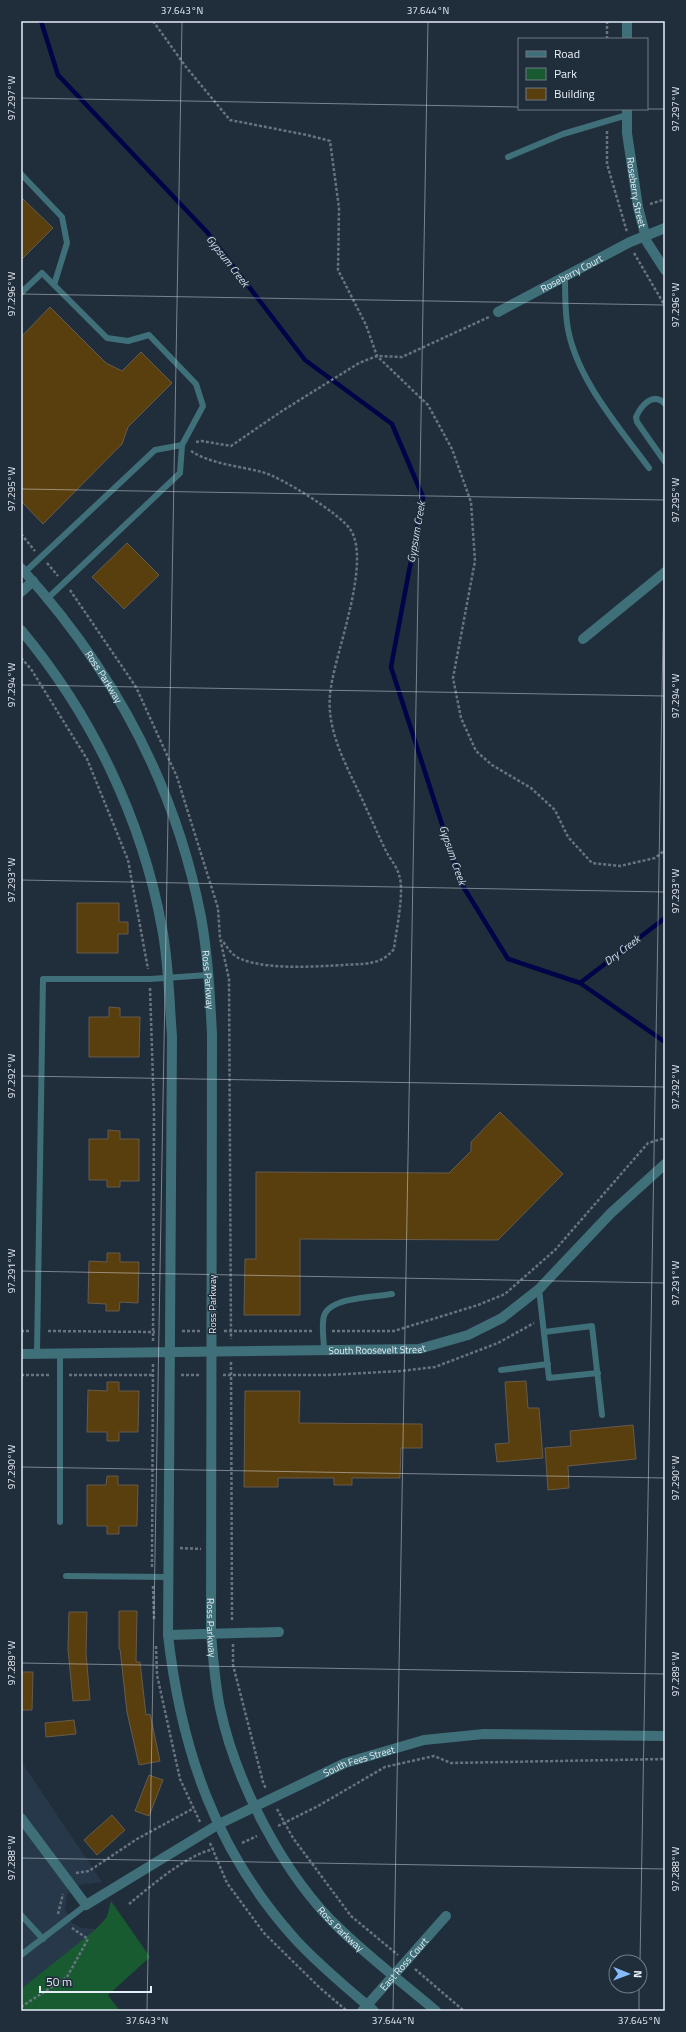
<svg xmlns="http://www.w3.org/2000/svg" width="686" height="2032" font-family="'Titillium Web',sans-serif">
	<rect width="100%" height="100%" fill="#202d3a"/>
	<path fill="#27384a" d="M21 1761 102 1882 79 1885 67 1895 65 1909 72 1923 82 1928 96 1929 21 1989Z"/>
	<path fill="#185b31" d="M111 1901 150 1957 108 1995 120 2011H21V1989L96 1929 107 1917Z"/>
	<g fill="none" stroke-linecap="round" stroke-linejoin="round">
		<g stroke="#000347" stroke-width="4.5">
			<path d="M41 21 58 75 207 232 305 360 392 424 423 497 391 667 461 883 508 959 580 983 665 1042"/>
			<path d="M580 983 665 918"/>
		</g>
	</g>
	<g fill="#5a3f0e" stroke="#675b4b">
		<path d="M21 197 53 228 21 260Z"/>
		<path d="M50 307 106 363 122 371 141 352 172 383 128 427 122 444 43 524 21 501V337Z"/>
		<path d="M127 543 159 575 124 609 92 577Z"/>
		<path d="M77 903H119V922H128V934H118V953H77Z"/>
		<path d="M109 1007 120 1008V1017H140L139 1057H89V1017H109Z"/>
		<path d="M500 1112 563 1174 498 1240 300 1239V1315H244L245 1259H256V1172L449 1173 471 1151V1142Z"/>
		<path d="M108 1130 120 1131V1139H139V1181H120V1187H107V1180H89V1139H108Z"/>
		<path d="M107 1253H120V1262H139L138 1303 120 1302 119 1311H106V1304L88 1303 89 1261 107 1262Z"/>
		<path d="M526 1381 528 1408H539L543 1458 497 1462 495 1444 509 1443 505 1382Z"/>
		<path d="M107 1382H119V1391H139L138 1432H119V1441H107V1432H87L88 1390 107 1391Z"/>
		<path d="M245 1391H300L299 1423 422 1424V1448H401L400 1478H352V1485H334V1478H278V1487H244Z"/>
		<path d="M633 1425 636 1459 568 1466 569 1488 548 1490 545 1448 571 1446 570 1431Z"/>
		<path d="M107 1476H118V1485H138L137 1526H119V1534H107V1526H87V1485H106Z"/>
		<path d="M119 1611H137L136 1662H140L146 1715 150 1714 160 1761 139 1765 127 1712 120 1649H119Z"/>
		<path d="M69 1612H87L86 1653 90 1700 73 1701 68 1649Z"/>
		<path d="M21 1672H33L32 1710H21Z"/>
		<path d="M74 1720 76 1734 46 1737 45 1723Z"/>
		<path d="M149 1775 163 1780 149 1816 135 1811Z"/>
		<path d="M112 1815 125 1830 97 1855 84 1840Z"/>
	</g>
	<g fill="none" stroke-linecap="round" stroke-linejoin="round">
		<g stroke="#68737f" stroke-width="2.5" stroke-dasharray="3 2" stroke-linecap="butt">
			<path d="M153 21 186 67 230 120 307 135 330 141 339 208 338 270 366 325 377 356 428 405 452 449 471 502 475 561 453 678 461 718 476 751 492 765 531 788 555 810 568 837 592 863 620 866 655 858 665 850"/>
			<path d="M607 39V21"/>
			<path d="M607 131V164L627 232"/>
			<path d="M650 204 663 200"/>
			<path d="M634 253 665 306"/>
			<path d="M196 442 202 441 231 446 282 411 359 363 377 356 402 357 489 317"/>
			<path d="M191 451C211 464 239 466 262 472 281 477 339 513 350 529 372 560 336 651 331 687 324 727 345 762 361 797 370 816 378 835 387 853 391 860 397 867 399 875 405 891 396 931 394 949 385 960 377 962 364 964 329 965 273 972 241 959 232 956 227 947 222 940"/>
			<path d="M21 534 35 551"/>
			<path d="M47 563 58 576"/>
			<path d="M70 590 136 687 177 777 218 908 220 938 229 979 231 1339"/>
			<path d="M21 658 31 669 87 759 128 860 148 969"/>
			<path d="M150 988 154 1111 153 1341"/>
			<path d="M21 1331H29"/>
			<path d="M48 1331 155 1332"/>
			<path d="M182 1331H201"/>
			<path d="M224 1331H313"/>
			<path d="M332 1331H394L478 1305 505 1294 555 1250 648 1143 665 1138"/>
			<path d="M231 1362 232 1621"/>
			<path d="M21 1375H50"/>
			<path d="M69 1375H154"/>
			<path d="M181 1375H200"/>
			<path d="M223 1375H328L401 1371 435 1367 498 1343 534 1323"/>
			<path d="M180 1548 201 1549"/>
			<path d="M152 1567 153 1364"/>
			<path d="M153 1586 154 1619"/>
			<path d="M233 1644V1665L263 1782 266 1789"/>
			<path d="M156 1646 157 1675 180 1779 200 1822"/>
			<path d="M277 1809 293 1838 351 1916 398 1955"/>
			<path d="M278 1826 318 1806 385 1767 434 1756 451 1763 665 1759"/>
			<path d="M210 1843 227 1883 264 1933 320 1988 347 2011"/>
			<path d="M242 1843 257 1836"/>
			<path d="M76 1873 89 1871 137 1839 194 1808"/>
			<path d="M129 1904C151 1886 186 1855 214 1849"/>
			<path d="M58 1914 63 1894"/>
			<path d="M415 1969 464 2011"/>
			<path d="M21 2007 67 1977 88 1939 72 1928"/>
		</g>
		<g stroke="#3f6f79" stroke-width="6">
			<path d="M508 157 563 134 627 115"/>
			<path d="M21 174 62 217 67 243 54 285"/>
			<path d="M565 277C565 292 565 308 567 323 574 376 618 426 649 468"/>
			<path d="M21 293 42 273 107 338 128 341 149 335 196 384 203 406 182 445 180 473 48 598"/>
			<path d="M665 404C653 391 641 406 636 417L637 422 665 462"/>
			<path d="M25 572 155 450 182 445"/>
			<path d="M539 1289 549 1378 598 1373"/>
			<path d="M544 1332 592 1326 602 1415"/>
			<path d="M324 1350C324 1340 321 1325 324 1316 330 1297 375 1297 392 1294"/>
			<path d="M37 1353 43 979H150L208 975"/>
			<path d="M501 1370 548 1364"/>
			<path d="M60 1522V1353"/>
			<path d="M66 1576 168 1577"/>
			<path d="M21 1915 43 1939"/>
			<path d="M21 1955 86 1905"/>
		</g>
		<g stroke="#3f6f79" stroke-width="10">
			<path d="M627 21V39"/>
			<path id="s1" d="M627 109V133L638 207 647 242 665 270"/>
			<path id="s2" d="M498 312 630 242 665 228"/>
			<path id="s3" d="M21 568C112 668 175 783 201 917 208 956 210 995 212 1034L211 1633C213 1658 215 1684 220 1708 236 1783 284 1876 340 1929 370 1958 404 1984 436 2011"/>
			<path d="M21 592 33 581"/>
			<path d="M21 630C92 715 142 819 162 928 169 964 169 1000 172 1036L168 1635C181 1750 216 1852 296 1940 320 1966 347 1988 374 2011"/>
			<path d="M583 639 665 572"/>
			<path id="s4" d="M21 1354 419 1349 468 1335 502 1318 539 1289 611 1213 665 1164"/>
			<path d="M168 1635 279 1632"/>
			<path id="s5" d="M21 1818 86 1905 219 1824 345 1763 424 1740 484 1734 665 1736"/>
			<path id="s6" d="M362 2011 446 1916"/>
		</g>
	</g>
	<path fill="none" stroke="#e6eef7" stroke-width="1" stroke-opacity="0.45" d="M21 98 519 107M647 109H665M21 294 665 305M21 489 665 500M21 685 665 696M21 880 665 892M21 1076 665 1087M21 1271 665 1283M21 1467 665 1478M21 1663 665 1674M21 1858 665 1869M640 1962 665 521M147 2011 182 21M393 2011 428 21M639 2011V1986"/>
	<g text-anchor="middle" stroke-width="3" stroke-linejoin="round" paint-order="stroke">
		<g font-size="10" fill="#e6eef7" stroke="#202d3a">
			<text dy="4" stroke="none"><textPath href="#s1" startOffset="84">Roseberry Street</textPath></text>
			<text dy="4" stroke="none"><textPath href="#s2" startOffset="83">Roseberry Court</textPath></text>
			<text dy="4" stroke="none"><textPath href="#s3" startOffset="137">Ross Parkway</textPath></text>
			<text dy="4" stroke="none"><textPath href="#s3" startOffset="461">Ross Parkway</textPath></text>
			<text transform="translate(212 1304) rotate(-90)" y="4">Ross Parkway</text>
			<text dy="4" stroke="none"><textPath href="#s4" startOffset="356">South Roosevelt Street</textPath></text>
			<text dy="4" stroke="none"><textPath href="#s3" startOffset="1109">Ross Parkway</textPath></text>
			<text dy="4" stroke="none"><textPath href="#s5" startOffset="418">South Fees Street</textPath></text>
			<text dy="4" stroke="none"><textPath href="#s3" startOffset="1445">Ross Parkway</textPath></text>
			<text dy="4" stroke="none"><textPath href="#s6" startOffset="63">East Ross Court</textPath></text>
		</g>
		<g font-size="11" font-style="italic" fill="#d2ddf1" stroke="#202d3a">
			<text transform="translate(228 261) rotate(52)" y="4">Gypsum Creek</text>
			<text transform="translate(416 532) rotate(-80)" y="4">Gypsum Creek</text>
			<text transform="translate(453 855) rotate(71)" y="4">Gypsum Creek</text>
			<text transform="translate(622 950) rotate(-37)" y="4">Dry Creek</text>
		</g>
	</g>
	<rect width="686" height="2032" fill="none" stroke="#202d3a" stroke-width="44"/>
	<rect x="518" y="38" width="130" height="72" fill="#202d3a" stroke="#6f7a86"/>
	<rect x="526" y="51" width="20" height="6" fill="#3f6f79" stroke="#6f7a86"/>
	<text x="554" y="58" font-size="12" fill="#e6eef7">Road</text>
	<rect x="526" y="68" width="20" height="12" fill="#185b31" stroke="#6f7a86"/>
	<text x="554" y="78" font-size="12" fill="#e6eef7">Park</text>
	<rect x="526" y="88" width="20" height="12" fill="#5a3f0e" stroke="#6f7a86"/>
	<text x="554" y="98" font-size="12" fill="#e6eef7">Building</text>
	<g transform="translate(628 1974) rotate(91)"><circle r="19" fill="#202d3a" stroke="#6f7a86"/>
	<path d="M0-3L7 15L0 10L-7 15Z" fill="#85bbfb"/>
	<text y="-6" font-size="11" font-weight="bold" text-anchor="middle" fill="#e6eef7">N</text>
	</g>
	<path d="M40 1986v6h111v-6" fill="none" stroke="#e6eef7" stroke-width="2"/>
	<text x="46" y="1986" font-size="12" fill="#e6eef7" stroke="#202d3a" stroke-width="3" paint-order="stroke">50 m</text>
	<rect x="22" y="22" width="642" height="1988" fill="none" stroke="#e6eef7" stroke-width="1.5"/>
	<g font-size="10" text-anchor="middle" fill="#e6eef7">
		<text x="182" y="14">37.643°N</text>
		<text x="428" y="14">37.644°N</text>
		<text transform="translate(11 98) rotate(-90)" y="4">97.297°W</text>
		<text transform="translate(675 109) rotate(-90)" y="4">97.297°W</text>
		<text transform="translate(11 294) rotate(-90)" y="4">97.296°W</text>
		<text transform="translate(675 305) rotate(-90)" y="4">97.296°W</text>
		<text transform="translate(11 489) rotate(-90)" y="4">97.295°W</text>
		<text transform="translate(675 500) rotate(-90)" y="4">97.295°W</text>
		<text transform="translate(11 685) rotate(-90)" y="4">97.294°W</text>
		<text transform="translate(675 696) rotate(-90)" y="4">97.294°W</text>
		<text transform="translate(11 880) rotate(-90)" y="4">97.293°W</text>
		<text transform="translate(675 891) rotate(-90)" y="4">97.293°W</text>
		<text transform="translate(11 1076) rotate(-90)" y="4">97.292°W</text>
		<text transform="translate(675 1087) rotate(-90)" y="4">97.292°W</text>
		<text transform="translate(11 1271) rotate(-90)" y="4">97.291°W</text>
		<text transform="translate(675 1283) rotate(-90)" y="4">97.291°W</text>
		<text transform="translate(11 1467) rotate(-90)" y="4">97.290°W</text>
		<text transform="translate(675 1478) rotate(-90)" y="4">97.290°W</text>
		<text transform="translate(11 1663) rotate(-90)" y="4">97.289°W</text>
		<text transform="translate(675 1674) rotate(-90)" y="4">97.289°W</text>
		<text transform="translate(11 1858) rotate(-90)" y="4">97.288°W</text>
		<text transform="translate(675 1869) rotate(-90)" y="4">97.288°W</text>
		<text x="147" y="2024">37.643°N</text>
		<text x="393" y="2024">37.644°N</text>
		<text x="639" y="2024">37.645°N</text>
	</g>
</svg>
